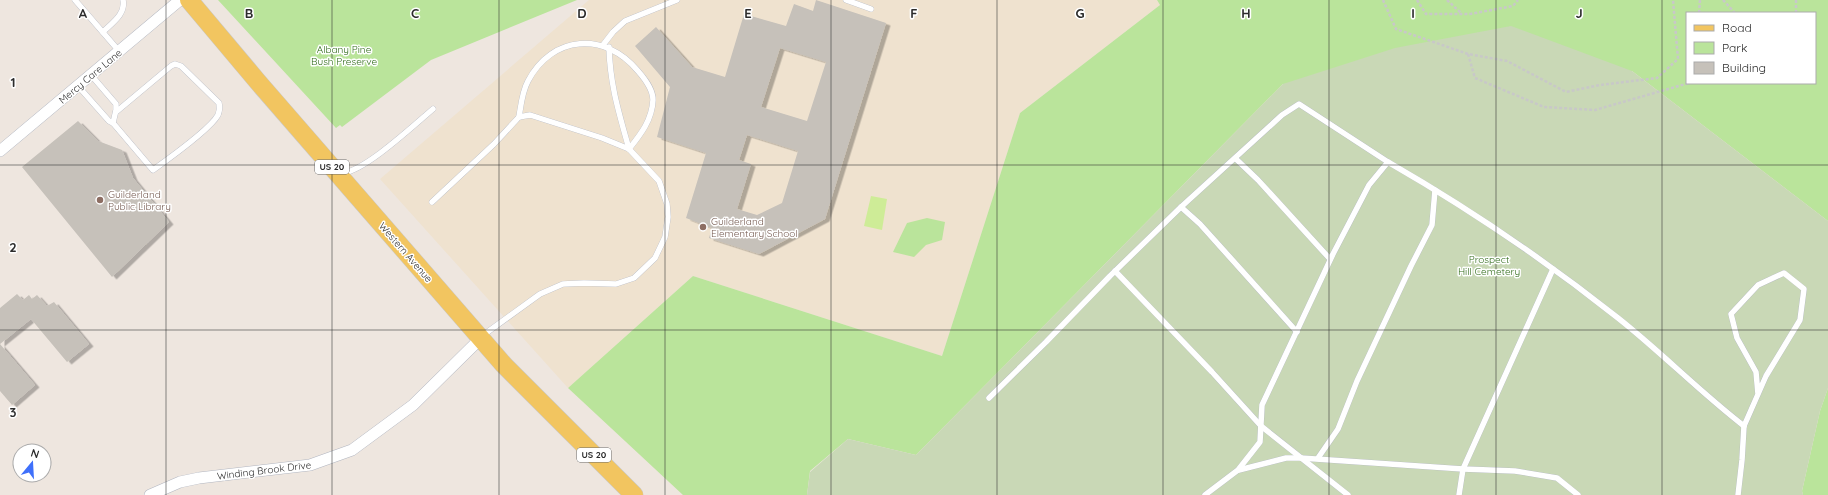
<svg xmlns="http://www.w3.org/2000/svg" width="1828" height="495" font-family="Quicksand,sans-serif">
	<defs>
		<filter id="shadow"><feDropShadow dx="4.5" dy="2.5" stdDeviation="0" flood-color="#0004"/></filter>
	</defs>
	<rect width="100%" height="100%" fill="#eee6df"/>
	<path fill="#efe2cf" d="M589 0H1157L1160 5 1020 113 942 356 693 276 568 388 380 179Z"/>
	<g fill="#bae49b" fill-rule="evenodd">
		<path d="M218 0H577L431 60 342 127 340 125 336 128Z"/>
		<path d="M1157 0H1828V221L1632 71 1283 84 916 455 848 439 810 471 807 495H683L568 388 693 276 942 356 1020 113 1160 5ZM1687 13H1815V83H1687Z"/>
		<path d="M927 218 945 222 942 240 926 245 914 257 893 252 907 223Z"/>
		<path d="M1828 388V495H1803L1802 491 1820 411Z"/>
	</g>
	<path fill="#c9d8b6" d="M1511 26 1632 71 1828 221V388L1820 411 1802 491 1803 495H807L810 472 848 439 916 455 1283 84 1395 48Z"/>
	<path fill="#ceec97" d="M871 196 887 199 882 230 864 226Z"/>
	<g fill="#c6c1ba" fill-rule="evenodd" filter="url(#shadow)">
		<path d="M816 0 886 23 825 219 759 254 709 238 712 228 686 218 706 153 657 137 670 87 635 46 656 27 692 67 725 77 744 14 786 26 794 4 813 11ZM780 48 826 62 807 121 761 107ZM747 135 798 151 782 203 757 215 737 209 751 164 739 160Z"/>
		<path d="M78 121 98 141 122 150 133 178 169 222 112 277 22 167Z"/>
		<path d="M17 294 23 300 29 295 32 299 37 295 47 306 54 302 89 344 67 362 31 319 0 344 35 385 12 405 0 391V308Z"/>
	</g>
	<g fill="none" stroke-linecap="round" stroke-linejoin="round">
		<g stroke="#b2b6c0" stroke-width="6">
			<g id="lane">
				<path d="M75 0 119 51"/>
				<path d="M846 0 871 9"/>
				<path d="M103 32C112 23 126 14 123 0"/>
				<path d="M603 45 613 32 625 21 677 0"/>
				<path d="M609 47C610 85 619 113 629 149"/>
				<path d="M78 86 109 121 113 123 116 110V104L91 75"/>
				<path d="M519 117C521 105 522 92 528 81 552 35 605 31 638 71 645 79 653 89 653 100 652 120 641 134 629 149"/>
				<path d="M113 123 153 170C167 160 211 128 218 115 220 110 220 107 219 103L181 66 175 64 171 66 116 112"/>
				<path d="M1236 159 1258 180 1330 259"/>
				<path d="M342 173C364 172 414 125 433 109"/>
				<path d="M432 202 494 144 519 117 530 115 602 138 629 149 659 181 667 204 668 217 665 237 655 258 634 278 616 284 584 283 563 284 540 294 482 336"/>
				<path d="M1181 207 1200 224 1297 332"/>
				<path d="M1115 271 1212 372 1261 426 1348 495"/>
				<path d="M989 398 1046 342 1110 276 1181 207 1282 115 1299 104 1388 162"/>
				<path d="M1318 458 1338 429 1357 381 1411 266 1432 225 1435 190"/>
				<path d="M1239 470 1286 458H1301L1463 469 1515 471 1557 478 1578 495"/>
				<path d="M1205 495 1238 470 1260 442 1262 405 1333 254 1369 185 1388 162C1468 208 1545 260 1618 318 1661 352 1700 392 1744 426"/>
				<path d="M1459 495 1463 469 1553 269"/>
				<path d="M1738 495 1742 460 1744 426 1766 376 1800 320 1804 289 1784 273 1758 285 1731 314 1737 338 1756 372 1758 394"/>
			</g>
		</g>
		<g stroke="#b2b6c0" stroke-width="12">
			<g id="street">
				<path d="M0 151 180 0"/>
				<path d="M150 495 180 482 199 478 310 465 352 450 413 405 481 338"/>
			</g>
		</g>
		<g stroke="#c8c8c8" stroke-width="19">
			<path id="primary" d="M189 0 258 82 504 365 634 495"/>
		</g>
		<g stroke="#c8c8c8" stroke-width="2.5" stroke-dasharray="3 2" stroke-linecap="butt">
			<path d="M1383 0 1396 29 1468 54 1507 61 1566 92 1600 85 1657 78 1678 59 1673 0"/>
			<path d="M1417 0 1426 14H1470L1513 6 1518 0"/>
			<path d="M1447 0 1461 13"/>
			<path d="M1723 0 1735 13"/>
			<path d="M1699 13 1700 0"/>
			<path d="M1796 13V0"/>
			<path d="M1468 54 1475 78 1544 107 1595 110 1689 83"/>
		</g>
		<use href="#lane" stroke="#fff" stroke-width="5.5"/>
		<use href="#street" stroke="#fff" stroke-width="11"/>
		<use href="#primary" stroke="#f2c560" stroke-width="18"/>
	</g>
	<path fill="none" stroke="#2c2c2c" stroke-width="1" stroke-opacity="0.55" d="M166 0V495M332 0V495M499 0V495M665 0V495M831 0V495M997 0V495M1163 0V495M1329 0V495M1496 0V495M1662 0V495M0 165H1828M0 330H1828"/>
	<g fill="#8d6e63" stroke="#fff" stroke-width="1.5">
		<circle cx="100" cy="200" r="4"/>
		<circle cx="703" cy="227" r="4"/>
	</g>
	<g text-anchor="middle" stroke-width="3" stroke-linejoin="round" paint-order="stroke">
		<g fill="#fff" stroke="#6b6b6b" stroke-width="1">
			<rect x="315" y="160" width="34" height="14" rx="3"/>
			<rect x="577" y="448" width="34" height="14" rx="3"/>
		</g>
		<g font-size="9" font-weight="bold" fill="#2c2c2c">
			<text x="332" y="170">US 20</text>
			<text x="594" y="458">US 20</text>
		</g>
		<g font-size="10" fill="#316c1a" stroke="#fff">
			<text x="344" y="53">Albany Pine<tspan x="344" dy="12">Bush Preserve</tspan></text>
			<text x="1489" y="263">Prospect<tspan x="1489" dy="12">Hill Cemetery</tspan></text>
		</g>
		<g font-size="10" fill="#2c2c2c" stroke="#fff">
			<text transform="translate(90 76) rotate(-40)" y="4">Mercy Care Lane</text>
			<text transform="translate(406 252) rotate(49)" y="4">Western Avenue</text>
			<text transform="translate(264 470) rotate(-7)" y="4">Winding Brook Drive</text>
		</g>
		<g font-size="10" fill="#785e54" stroke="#fff" text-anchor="start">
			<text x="108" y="198">Guilderland<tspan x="108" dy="12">Public Library</tspan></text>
			<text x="711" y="225">Guilderland<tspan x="711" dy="12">Elementary School</tspan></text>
		</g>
	</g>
	<g font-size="13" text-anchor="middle" font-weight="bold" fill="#2c2c2c" stroke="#fff" stroke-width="3" stroke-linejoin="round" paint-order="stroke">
		<text x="83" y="18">A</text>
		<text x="249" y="18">B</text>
		<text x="415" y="18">C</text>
		<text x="582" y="18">D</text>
		<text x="748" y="18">E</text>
		<text x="914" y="18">F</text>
		<text x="1080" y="18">G</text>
		<text x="1246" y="18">H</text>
		<text x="1413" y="18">I</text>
		<text x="1579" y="18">J</text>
		<text x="13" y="87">1</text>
		<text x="13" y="252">2</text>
		<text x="13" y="417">3</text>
	</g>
	<rect x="1686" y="12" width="130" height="72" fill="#ffffff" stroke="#ababab"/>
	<rect x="1694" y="25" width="20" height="6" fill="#f2c560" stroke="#ababab"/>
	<text x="1722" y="32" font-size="12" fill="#2c2c2c">Road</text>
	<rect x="1694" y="42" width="20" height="12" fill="#bae49b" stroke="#ababab"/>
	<text x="1722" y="52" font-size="12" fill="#2c2c2c">Park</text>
	<rect x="1694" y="62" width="20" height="12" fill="#c6c1ba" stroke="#ababab"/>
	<text x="1722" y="72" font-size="12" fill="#2c2c2c">Building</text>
	<g transform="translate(32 463) rotate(18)"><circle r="19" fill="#ffffff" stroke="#ababab"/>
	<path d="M0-3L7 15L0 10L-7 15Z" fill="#3f70fb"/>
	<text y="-6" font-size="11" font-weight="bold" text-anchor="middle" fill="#2c2c2c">N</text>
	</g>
</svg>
